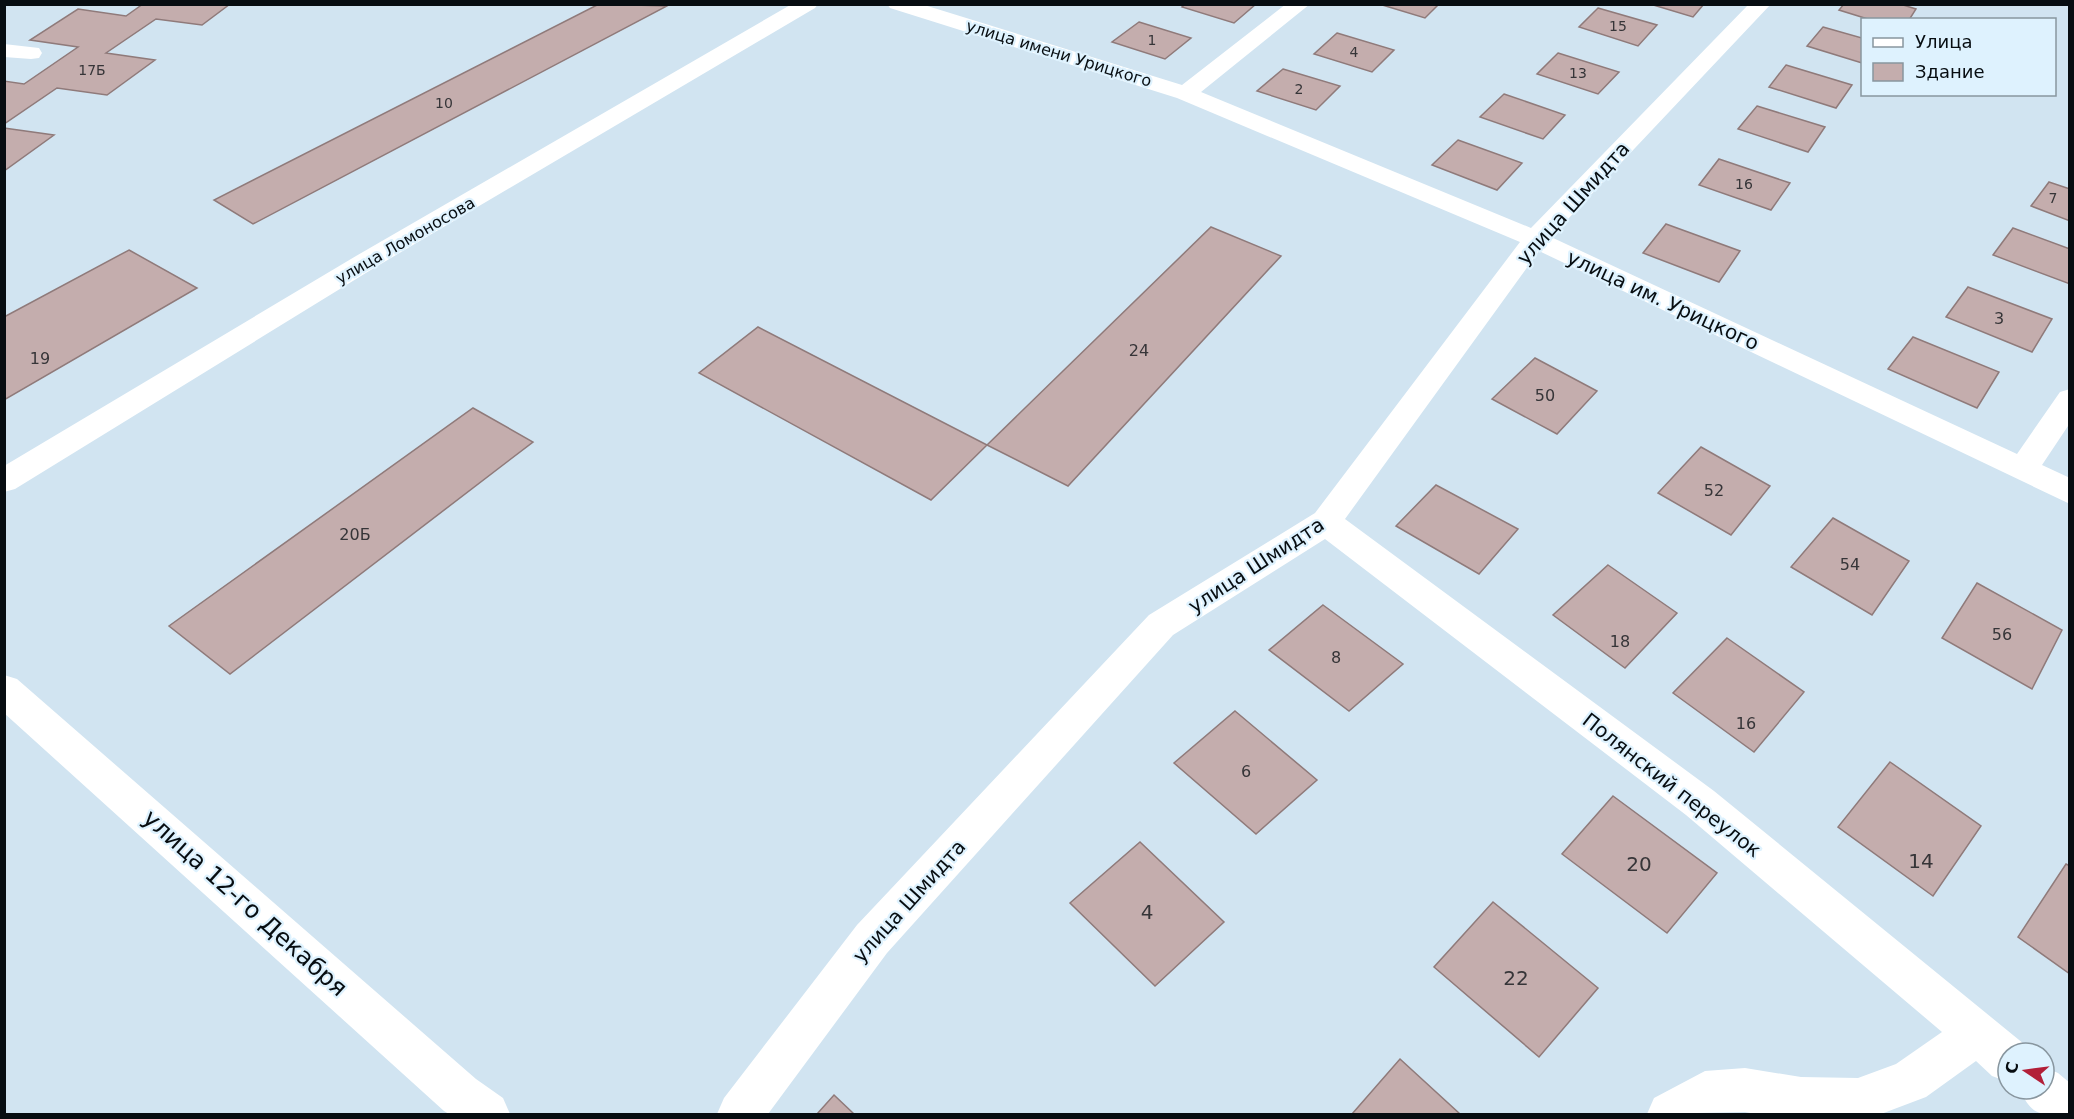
<svg xmlns="http://www.w3.org/2000/svg" width="2074" height="1119" font-family="'DejaVu Sans',sans-serif">
	<rect width="100%" height="100%" fill="#d1e4f1"/>
	<g fill="#c4adad" stroke="#8f7a7a" stroke-width="1.5">
		<path d="M143 4H230L202 25 156 19 106 53 155 60 107 95 57 88 4 124V81L24 84 78 47 30 40 78 9 126 16Z"/>
		<path d="M599 4 667 6 253 224 214 200Z"/>
		<path d="M1185 4H1256L1234 23 1182 7Z"/>
		<path d="M1379 4H1439L1425 18Z"/>
		<path d="M1650 4H1704L1693 17Z"/>
		<path d="M1844 4H1900L1916 9 1909 20H1871L1839 10Z"/>
		<path d="M1598 8 1657 25 1638 46 1579 27Z"/>
		<path d="M1139 22 1191 38 1165 59 1112 42Z"/>
		<path d="M1823 27 1862 38V63L1807 46Z"/>
		<path d="M1337 33 1394 50 1372 72 1314 54Z"/>
		<path d="M1558 53 1619 72 1598 94 1537 74Z"/>
		<path d="M1786 65 1852 85 1836 108 1769 87Z"/>
		<path d="M1283 69 1340 86 1316 110 1257 91Z"/>
		<path d="M1504 94 1565 115 1543 139 1480 117Z"/>
		<path d="M1757 106 1825 127 1808 152 1738 129Z"/>
		<path d="M4 128 54 135 4 171Z"/>
		<path d="M1458 140 1522 163 1497 190 1432 165Z"/>
		<path d="M1719 159 1790 183 1771 210 1699 185Z"/>
		<path d="M2049 182 2070 189V221L2031 206Z"/>
		<path d="M1666 224 1740 251 1719 282 1643 253Z"/>
		<path d="M1211 227 1281 256 1068 486 987 445Z"/>
		<path d="M2013 228 2070 249V284L1993 255Z"/>
		<path d="M129 250 197 288 4 400V317Z"/>
		<path d="M1968 287 2052 319 2032 352 1946 317Z"/>
		<path d="M758 327 987 445 931 500 699 373Z"/>
		<path d="M1913 337 1999 372 1977 408 1888 369Z"/>
		<path d="M1535 358 1597 391 1557 434 1492 399Z"/>
		<path d="M473 408 533 442 230 674 169 626Z"/>
		<path d="M1701 447 1770 486 1731 535 1658 493Z"/>
		<path d="M1436 485 1518 529 1479 574 1396 526Z"/>
		<path d="M1833 518 1909 561 1872 615 1791 567Z"/>
		<path d="M1608 565 1677 613 1625 668 1553 615Z"/>
		<path d="M1977 583 2062 630 2032 689 1942 638Z"/>
		<path d="M1323 605 1403 664 1349 711 1269 650Z"/>
		<path d="M1727 638 1804 692 1754 752 1673 693Z"/>
		<path d="M1235 711 1317 780 1256 834 1174 763Z"/>
		<path d="M1890 762 1981 826 1933 896 1838 827Z"/>
		<path d="M1613 796 1717 873 1667 933 1562 854Z"/>
		<path d="M1140 842 1224 922 1155 986 1070 903Z"/>
		<path d="M2066 864 2070 866V974L2018 937Z"/>
		<path d="M1493 902 1598 988 1539 1057 1434 967Z"/>
		<path d="M1400 1059 1460 1114H1352Z"/>
		<path d="M834 1095 854 1114H817Z"/>
	</g>
	<g fill="none" stroke-linecap="round" stroke-linejoin="round">
		<g fill="#fff" fill-rule="evenodd">
			<path d="M792 4H818L815 8 374 268 15 489 4 492V466L356 256Z"/>
			<path d="M887 4H921L1182 85 1286 4H1310L1201 92 1531 228 1749 4H1771L1551 237 2017 454 2060 392 2070 389V423L2042 465 2070 478V504L1539 251 1345 519 1714 791 2024 1044 2027 1053H2008V1082L1992 1076 1976 1061 1926 1097 1881 1114H1756L1745 1112 1647 1114 1654 1098 1705 1071 1745 1068 1801 1077 1858 1078 1896 1064 1942 1032 1686 815 1325 539 1173 635 887 953 768 1114H717L724 1098 857 925 1149 615 1315 513 1520 242 1177 98 890 8Z"/>
			<path d="M4 44 39 48 42 53 39 58 31 59 4 57Z"/>
			<path d="M4 675 17 679 476 1079 503 1098 510 1114H449L444 1111 4 713Z"/>
			<path d="M2044 1067 2058 1073 2070 1083V1114C2041 1114 2032 1118 2020 1089H2044Z"/>
		</g>
	</g>
	<g text-anchor="middle" stroke-width="4.5" stroke-linejoin="round" paint-order="stroke">
		<g font-size="14" fill="#363538">
			<text x="1618" y="31">15</text>
			<text x="1152" y="45">1</text>
			<text x="1354" y="57">4</text>
			<text x="92" y="75">17Б</text>
			<text x="1578" y="78">13</text>
			<text x="1299" y="94">2</text>
			<text x="444" y="108">10</text>
			<text x="1744" y="189">16</text>
			<text x="2053" y="203">7</text>
		</g>
		<g font-size="16" fill="#070d11" stroke="#def2fe">
			<text transform="translate(1059 53) rotate(17)" y="6">улица имени Урицкого</text>
			<text transform="translate(405 240) rotate(-30)" y="6">улица Ломоносова</text>
		</g>
		<g font-size="16" fill="#363538">
			<text x="1999" y="324">3</text>
			<text x="1139" y="356">24</text>
			<text x="40" y="364">19</text>
			<text x="1545" y="401">50</text>
			<text x="1714" y="496">52</text>
			<text x="355" y="540">20Б</text>
			<text x="1850" y="570">54</text>
			<text x="2002" y="640">56</text>
			<text x="1620" y="647">18</text>
			<text x="1336" y="663">8</text>
			<text x="1746" y="729">16</text>
			<text x="1246" y="777">6</text>
		</g>
		<g font-size="20" fill="#070d11" stroke="#def2fe">
			<text transform="translate(1573 203) rotate(-48)" y="7">улица Шмидта</text>
			<text transform="translate(1663 300) rotate(25)" y="7">улица им. Урицкого</text>
			<text transform="translate(1256 565) rotate(-33)" y="7">улица Шмидта</text>
			<text transform="translate(1672 785) rotate(38)" y="7">Полянский переулок</text>
			<text transform="translate(909 901) rotate(-48)" y="7">улица Шмидта</text>
		</g>
		<g font-size="20" fill="#363538">
			<text x="1921" y="868">14</text>
			<text x="1639" y="871">20</text>
			<text x="1147" y="919">4</text>
			<text x="1516" y="985">22</text>
		</g>
		<g font-size="24" fill="#070d11" stroke="#def2fe">
			<text transform="translate(245 903) rotate(42)" y="8">улица 12-го Декабря</text>
		</g>
	</g>
	<rect width="2074" height="1119" fill="none" stroke="#070d11" stroke-width="12"/>
	<rect x="1861" y="18" width="195" height="78" fill="#def2fe" stroke="#88969f" stroke-width="1.5"/>
	<rect x="1873" y="38" width="30" height="9" fill="#ffffff" stroke="#88969f" stroke-width="1.5"/>
	<text x="1915" y="48" font-size="18" fill="#070d11">Улица</text>
	<rect x="1873" y="63" width="30" height="18" fill="#c4adad" stroke="#88969f" stroke-width="1.5"/>
	<text x="1915" y="78" font-size="18" fill="#070d11">Здание</text>
	<g transform="translate(2026 1071) rotate(283)"><circle r="28" fill="#def2fe" stroke="#88969f" stroke-width="1.5"/>
	<path d="M0-4.5L10 22L0 15L-10 22Z" fill="#b21f38"/>
	<text y="-9" font-size="16" font-weight="bold" text-anchor="middle" fill="#070d11">С</text>
	</g>
</svg>
